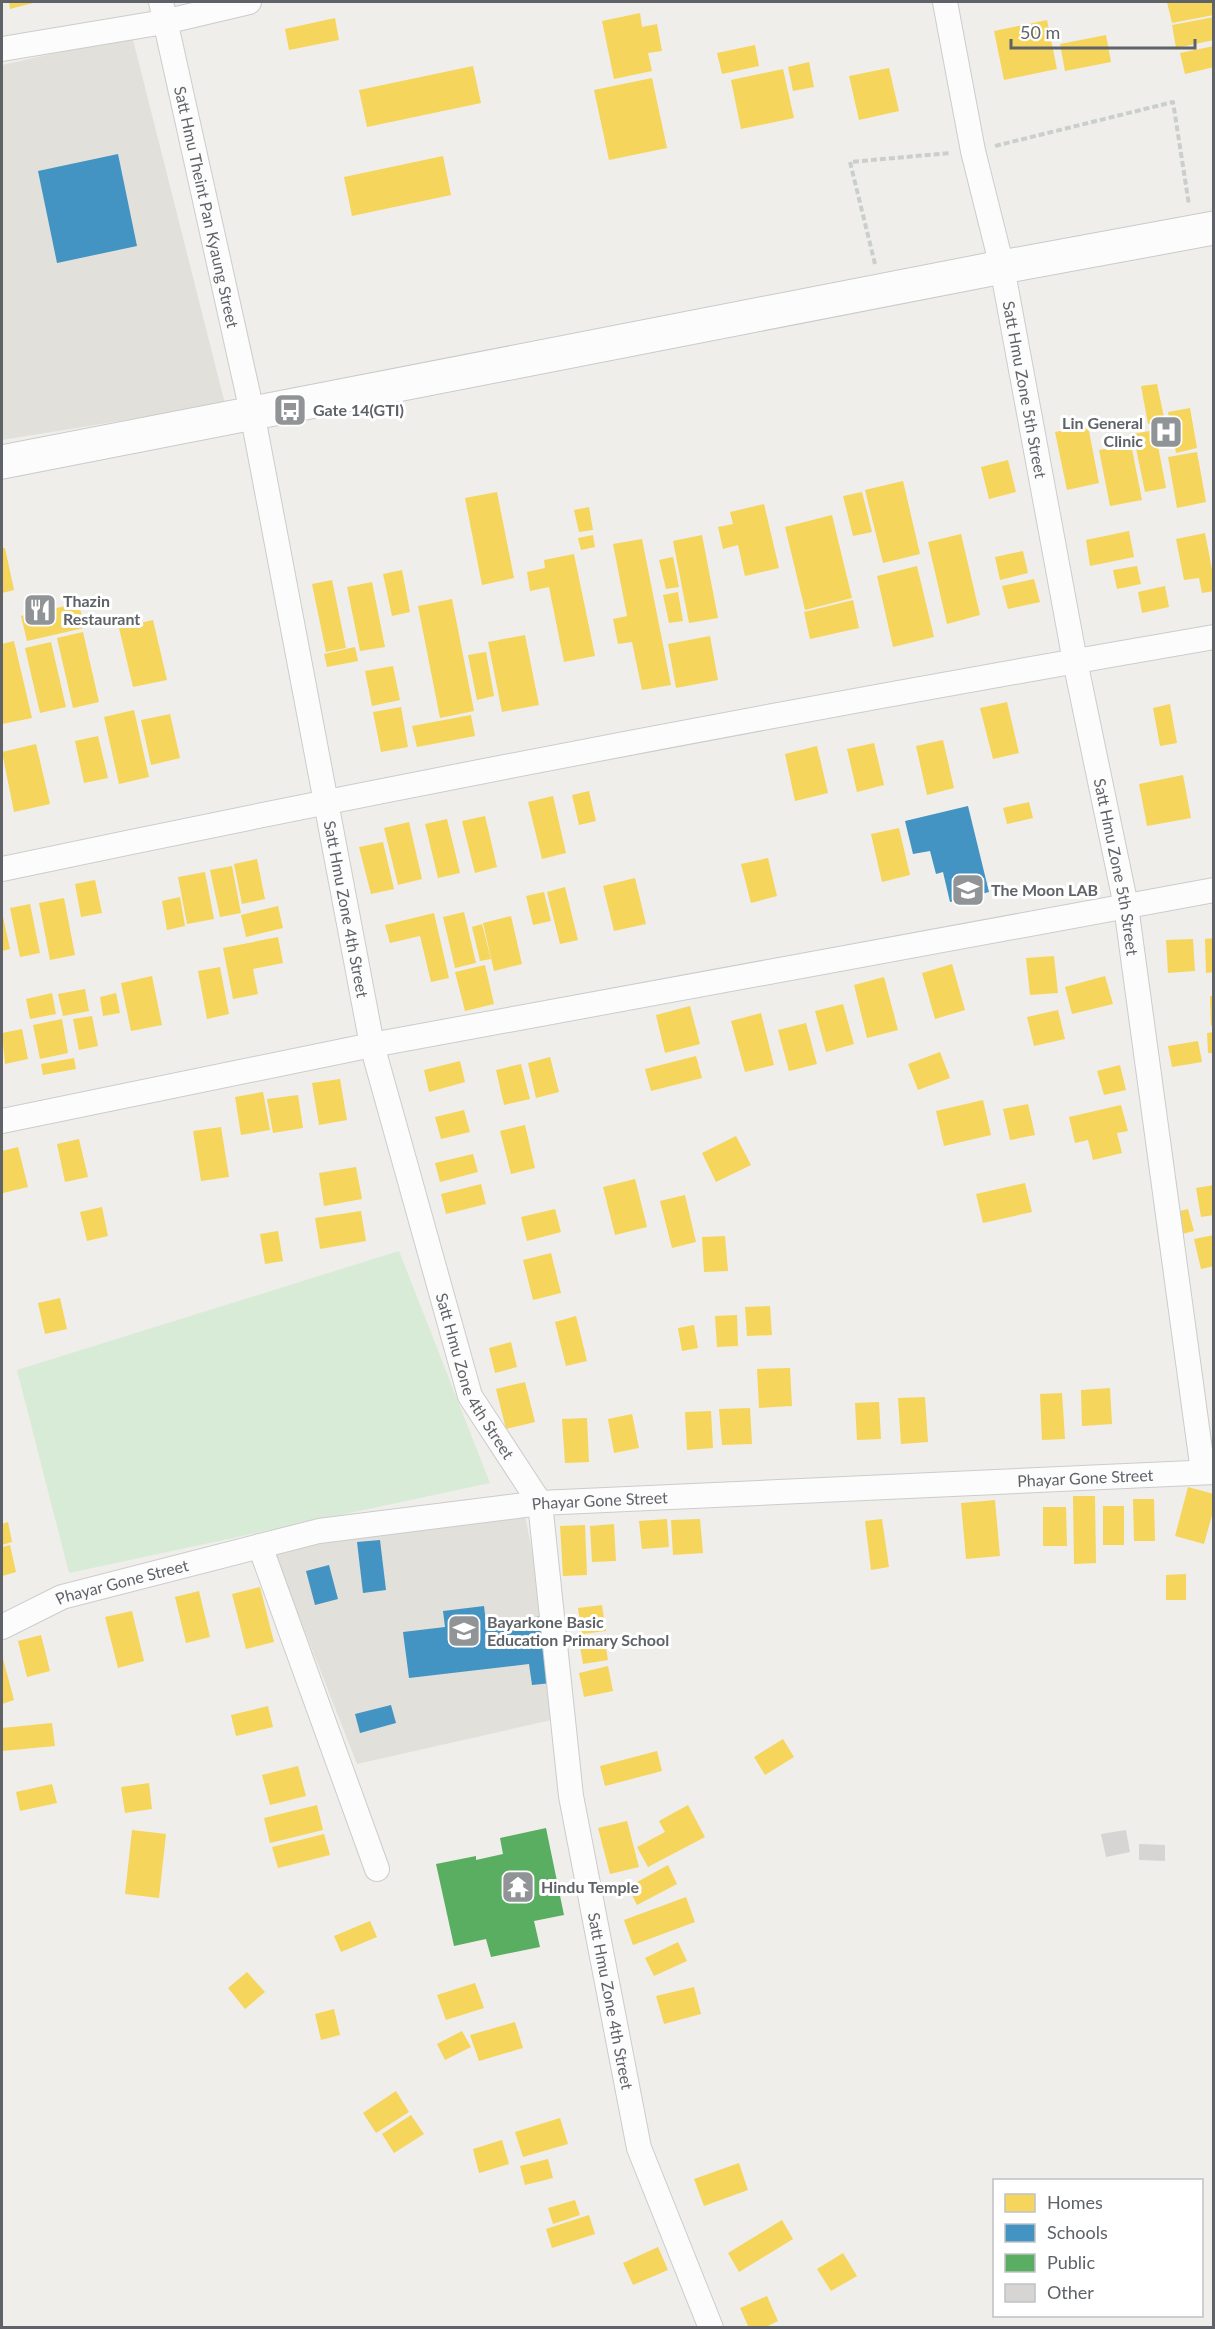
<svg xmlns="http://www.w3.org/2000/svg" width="1215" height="2329" font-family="Lato,sans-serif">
	<rect width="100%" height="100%" fill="#efeeea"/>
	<g fill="#e2e0da">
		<path d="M132 36 225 404 2 440V65Z"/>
		<path d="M525 1516 554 1660 556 1719 357 1764 274 1552 414 1527Z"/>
	</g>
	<path fill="#d8ebd6" d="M399 1251 490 1483 69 1573 17 1370Z"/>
	<g fill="#f6d55c">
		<path d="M9 2H37L10 9Z"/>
		<path d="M1167 2H1214V15L1172 23Z"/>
		<path d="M640 13 642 27 657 24 662 51 648 53 652 71 614 79 602 21Z"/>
		<path d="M1214 17V40L1176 48 1172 25Z"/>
		<path d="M335 18 339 40 289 50 285 29Z"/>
		<path d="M1047 20 1057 69 1004 80 994 31Z"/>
		<path d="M1106 35 1111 62 1065 71 1060 44Z"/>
		<path d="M755 45 759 66 722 74 717 53Z"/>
		<path d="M1214 46V67L1185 74 1180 53Z"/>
		<path d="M809 62 814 87 793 91 788 67Z"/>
		<path d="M473 66 481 103 367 127 359 90Z"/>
		<path d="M889 68 899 111 859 120 849 76Z"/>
		<path d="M783 69 794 118 741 129 731 80Z"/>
		<path d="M652 78 667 148 609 160 594 90Z"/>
		<path d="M443 156 451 195 352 216 344 177Z"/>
		<path d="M1157 384 1165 422 1148 424 1141 386Z"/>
		<path d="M1190 408 1197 448 1176 453 1168 412Z"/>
		<path d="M1088 426 1099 483 1067 490 1055 432Z"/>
		<path d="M1155 430 1166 488 1145 492 1133 434Z"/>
		<path d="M1131 444 1142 500 1110 506 1099 450Z"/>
		<path d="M1197 452 1206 502 1177 508 1168 457Z"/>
		<path d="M1008 460 1016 492 989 499 981 467Z"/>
		<path d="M903 481 920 554 883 563 865 490Z"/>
		<path d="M497 492 514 578 482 585 465 498Z"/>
		<path d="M862 492 872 532 853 536 843 496Z"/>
		<path d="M764 504 779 568 745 576 738 545 723 549 718 527 733 524 730 512Z"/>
		<path d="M589 507 593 530 579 532 574 510Z"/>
		<path d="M832 515 852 598 805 610 785 527Z"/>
		<path d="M1129 531 1134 557 1090 566 1086 540Z"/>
		<path d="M1205 533 1214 580V591L1202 593 1199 578 1184 580 1176 539Z"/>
		<path d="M961 534 980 615 947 624 928 542Z"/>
		<path d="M593 535 595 547 581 550 578 538Z"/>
		<path d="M702 535 718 618 689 623 673 541Z"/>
		<path d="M642 539 671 685 642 690 632 642 618 644 613 619 627 616 613 544Z"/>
		<path d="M2 548H5L14 590 2 593Z"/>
		<path d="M1023 551 1028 573 1000 580 995 557Z"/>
		<path d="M574 554 595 656 564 662 549 587 530 591 527 572 545 568 544 560Z"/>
		<path d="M673 557 679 587 666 589 659 560Z"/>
		<path d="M917 566 934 637 893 647 877 576Z"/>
		<path d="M1137 566 1141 584 1117 589 1113 570Z"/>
		<path d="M402 570 410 612 392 616 383 574Z"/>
		<path d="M1034 579 1040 602 1008 609 1002 586Z"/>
		<path d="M332 580 346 648 326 652 312 584Z"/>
		<path d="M372 582 385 647 360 651 347 587Z"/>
		<path d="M1165 586 1169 607 1142 613 1138 592Z"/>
		<path d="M678 592 683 621 669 623 663 595Z"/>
		<path d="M452 599 474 711 440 718 418 606Z"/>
		<path d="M853 600 859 628 810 639 804 612Z"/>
		<path d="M79 603 84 628 27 641 21 616Z"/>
		<path d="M153 620 167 680 133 687 119 628Z"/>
		<path d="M83 632 99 702 73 708 57 638Z"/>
		<path d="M525 635 539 705 502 712 488 642Z"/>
		<path d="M710 636 718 680 676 688 668 644Z"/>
		<path d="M14 641 32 718 2 724V644Z"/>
		<path d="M51 642 66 707 40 713 25 648Z"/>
		<path d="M355 647 358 661 327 667 324 654Z"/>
		<path d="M486 652 494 696 477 700 468 655Z"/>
		<path d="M393 666 400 700 372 706 365 671Z"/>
		<path d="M1007 702 1019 753 993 759 980 708Z"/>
		<path d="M1170 704 1177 743 1160 746 1153 708Z"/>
		<path d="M401 707 408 747 381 752 373 712Z"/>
		<path d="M134 710 149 777 119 784 104 717Z"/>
		<path d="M170 714 180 758 151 765 141 720Z"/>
		<path d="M471 715 475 736 417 747 412 726Z"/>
		<path d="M98 736 108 778 84 783 75 741Z"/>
		<path d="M943 740 954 788 927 795 916 746Z"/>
		<path d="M874 743 884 785 857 792 847 749Z"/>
		<path d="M36 744 50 804 14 812 2 752Z"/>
		<path d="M817 746 828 793 795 801 785 754Z"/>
		<path d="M1183 775 1191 818 1147 826 1139 784Z"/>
		<path d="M589 791 596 821 579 825 572 795Z"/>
		<path d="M553 796 566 853 542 859 528 802Z"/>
		<path d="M1029 802 1033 818 1007 824 1003 808Z"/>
		<path d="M485 816 497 867 475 873 462 821Z"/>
		<path d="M447 819 460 873 438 878 425 824Z"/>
		<path d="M409 822 422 879 398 885 384 828Z"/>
		<path d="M899 828 910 875 882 882 871 834Z"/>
		<path d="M383 842 394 889 371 894 359 847Z"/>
		<path d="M768 858 777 896 751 903 741 864Z"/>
		<path d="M257 859 265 899 242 904 234 864Z"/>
		<path d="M232 866 241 913 220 917 210 870Z"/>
		<path d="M205 872 214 919 187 924 178 877Z"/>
		<path d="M635 878 646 924 614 931 603 886Z"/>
		<path d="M95 880 102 913 81 917 75 884Z"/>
		<path d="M565 887 578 940 560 944 547 892Z"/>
		<path d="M544 892 551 921 533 925 526 896Z"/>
		<path d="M180 897 185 926 167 930 162 901Z"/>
		<path d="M64 898 75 955 50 960 39 903Z"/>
		<path d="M30 904 40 953 20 957 10 908Z"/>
		<path d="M278 906 283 928 246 937 241 915Z"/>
		<path d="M2 912 10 949 2 951Z"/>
		<path d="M464 912 476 963 455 968 443 917Z"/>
		<path d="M434 913 449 978 431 982 420 936 390 943 385 925Z"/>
		<path d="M511 916 522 964 494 971 483 923Z"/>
		<path d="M482 924 491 959 480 961 472 927Z"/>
		<path d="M278 937 283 963 253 969 258 994 233 999 223 948Z"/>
		<path d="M1214 938V972L1206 973 1205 939Z"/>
		<path d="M1193 939 1195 971 1168 973 1166 940Z"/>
		<path d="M1054 956 1058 993 1030 995 1026 958Z"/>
		<path d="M952 964 965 1010 935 1019 922 973Z"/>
		<path d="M485 965 494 1004 465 1011 455 972Z"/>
		<path d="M220 967 229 1014 207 1019 198 971Z"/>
		<path d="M152 976 162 1025 131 1031 121 983Z"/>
		<path d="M1105 976 1113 1004 1072 1014 1065 987Z"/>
		<path d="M884 977 898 1030 867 1038 854 985Z"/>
		<path d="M85 989 89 1011 63 1016 58 994Z"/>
		<path d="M52 993 56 1014 30 1019 26 999Z"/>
		<path d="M116 993 120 1013 103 1016 100 997Z"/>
		<path d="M1210 996H1214V1026H1211Z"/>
		<path d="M843 1004 854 1044 826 1052 815 1011Z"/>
		<path d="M690 1006 700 1044 665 1053 656 1015Z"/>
		<path d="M1058 1010 1065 1039 1034 1046 1027 1017Z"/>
		<path d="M761 1013 774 1065 745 1072 731 1021Z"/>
		<path d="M92 1016 98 1046 79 1050 73 1019Z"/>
		<path d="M62 1019 68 1053 40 1059 33 1025Z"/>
		<path d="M806 1023 817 1064 789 1071 778 1030Z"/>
		<path d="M22 1029 28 1059 5 1064 2 1033Z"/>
		<path d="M1214 1032V1053H1208L1207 1033Z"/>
		<path d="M1198 1041 1202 1062 1172 1067 1168 1046Z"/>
		<path d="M940 1052 950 1078 918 1090 908 1064Z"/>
		<path d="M696 1056 702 1078 651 1091 645 1069Z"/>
		<path d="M550 1057 559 1092 536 1098 528 1063Z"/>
		<path d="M74 1058 76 1069 43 1075 41 1064Z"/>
		<path d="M460 1061 465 1082 429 1092 424 1070Z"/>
		<path d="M521 1064 530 1099 504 1105 496 1070Z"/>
		<path d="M1120 1065 1126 1090 1104 1095 1097 1071Z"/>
		<path d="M340 1079 347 1120 319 1125 312 1083Z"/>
		<path d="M263 1092 270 1130 241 1135 235 1097Z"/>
		<path d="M298 1095 303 1128 273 1133 267 1099Z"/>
		<path d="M983 1100 991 1135 944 1146 936 1111Z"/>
		<path d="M1028 1104 1035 1135 1010 1140 1003 1109Z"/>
		<path d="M1121 1105 1128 1131 1117 1133 1122 1153 1093 1160 1088 1140 1075 1143 1069 1117Z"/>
		<path d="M464 1110 470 1132 441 1139 435 1117Z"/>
		<path d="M525 1125 535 1168 511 1174 500 1131Z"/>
		<path d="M221 1127 229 1177 201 1181 193 1131Z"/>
		<path d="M736 1136 751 1165 716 1182 702 1153Z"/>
		<path d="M79 1139 88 1177 65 1182 57 1144Z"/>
		<path d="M18 1147 28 1187 3 1193 2 1151Z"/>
		<path d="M473 1154 478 1172 440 1182 435 1163Z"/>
		<path d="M356 1167 362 1199 324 1206 319 1173Z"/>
		<path d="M635 1179 647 1227 615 1235 603 1187Z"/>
		<path d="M1025 1183 1032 1212 983 1223 976 1194Z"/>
		<path d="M481 1184 486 1204 446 1214 441 1194Z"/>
		<path d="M1214 1185V1215L1201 1217 1196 1188Z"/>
		<path d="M685 1195 696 1242 672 1248 660 1201Z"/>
		<path d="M102 1207 108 1236 87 1241 80 1212Z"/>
		<path d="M555 1209 561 1232 527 1241 521 1217Z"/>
		<path d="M1188 1209 1194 1231 1178 1235 1172 1213Z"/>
		<path d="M361 1211 366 1241 320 1249 315 1218Z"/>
		<path d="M278 1231 283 1261 265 1264 260 1234Z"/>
		<path d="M1214 1235V1266L1201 1269 1194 1239Z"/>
		<path d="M725 1236 728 1271 704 1272 702 1237Z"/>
		<path d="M551 1253 561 1293 533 1300 523 1260Z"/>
		<path d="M60 1298 67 1329 45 1334 38 1303Z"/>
		<path d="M770 1306 772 1335 747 1336 745 1307Z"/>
		<path d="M737 1315 738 1346 717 1347 715 1316Z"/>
		<path d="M576 1316 587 1361 566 1366 555 1322Z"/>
		<path d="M694 1325 698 1348 682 1351 678 1328Z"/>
		<path d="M511 1342 517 1367 495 1373 489 1348Z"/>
		<path d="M790 1368 792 1406 759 1408 757 1369Z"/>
		<path d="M525 1382 535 1422 506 1429 496 1389Z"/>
		<path d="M1110 1388 1112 1424 1082 1426 1081 1390Z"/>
		<path d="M1062 1393 1065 1439 1042 1440 1040 1394Z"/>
		<path d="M925 1397 928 1442 901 1444 898 1398Z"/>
		<path d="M879 1402 881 1439 857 1440 855 1403Z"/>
		<path d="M750 1408 752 1444 722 1445 719 1409Z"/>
		<path d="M711 1411 713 1448 687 1450 685 1412Z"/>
		<path d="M632 1414 639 1448 614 1453 608 1419Z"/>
		<path d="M587 1418 589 1462 565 1463 562 1419Z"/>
		<path d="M1188 1487 1214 1494V1508L1204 1544 1175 1536Z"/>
		<path d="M1073 1496H1095L1096 1563 1074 1564Z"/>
		<path d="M1133 1499H1154L1155 1541H1134Z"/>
		<path d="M995 1500 1000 1556 966 1559 961 1503Z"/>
		<rect x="1103" y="1506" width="21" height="39"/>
		<path d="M1043 1507H1066L1067 1546H1043Z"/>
		<path d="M667 1519 669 1547 642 1549 639 1521Z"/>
		<path d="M700 1519 703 1553 673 1555 671 1520Z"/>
		<path d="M882 1519 889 1567 871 1570 865 1521Z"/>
		<path d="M8 1522 12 1542 2 1545V1524Z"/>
		<path d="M614 1524 616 1561 592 1562 590 1526Z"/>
		<path d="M585 1525 587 1575 563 1576 560 1526Z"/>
		<path d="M10 1545 16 1572 2 1576V1547Z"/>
		<path d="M1186 1574V1600H1166V1575Z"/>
		<path d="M260 1587 274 1642 246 1649 232 1594Z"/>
		<path d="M199 1591 210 1637 186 1643 175 1597Z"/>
		<path d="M602 1605 606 1631 582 1634 578 1608Z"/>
		<path d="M132 1611 144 1661 118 1668 105 1617Z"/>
		<path d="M41 1635 50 1671 27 1677 18 1641Z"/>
		<path d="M604 1636 608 1660 583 1664 579 1641Z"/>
		<path d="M2 1655 14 1700 2 1704Z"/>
		<path d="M608 1666 613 1691 584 1697 579 1673Z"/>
		<path d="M268 1706 273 1727 236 1736 231 1715Z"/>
		<path d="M52 1723 55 1746 2 1751V1728Z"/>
		<path d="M783 1739 794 1757 765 1775 754 1757Z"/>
		<path d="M657 1751 662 1771 605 1786 600 1766Z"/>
		<path d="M298 1766 306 1796 270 1805 262 1775Z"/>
		<path d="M149 1783 152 1809 125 1813 121 1787Z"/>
		<path d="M52 1784 57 1803 20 1811 16 1792Z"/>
		<path d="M317 1805 323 1830 270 1843 264 1818Z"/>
		<path d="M688 1805 705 1837 648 1867 637 1847 665 1832 659 1821Z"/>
		<path d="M627 1821 639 1867 610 1874 598 1828Z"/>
		<path d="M132 1830 166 1834 159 1898 125 1894Z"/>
		<path d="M324 1834 330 1855 278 1868 272 1847Z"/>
		<path d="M668 1865 677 1884 637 1905 628 1887Z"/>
		<path d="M686 1897 695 1922 633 1945 624 1920Z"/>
		<path d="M370 1921 377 1937 341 1952 334 1936Z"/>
		<path d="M678 1942 687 1961 654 1976 645 1958Z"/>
		<path d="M247 1972 265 1992 245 2009 228 1988Z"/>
		<path d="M475 1983 484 2008 446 2020 437 1995Z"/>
		<path d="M694 1987 701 2014 664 2024 656 1996Z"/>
		<path d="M334 2009 340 2035 321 2040 315 2014Z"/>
		<path d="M515 2022 523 2048 479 2061 470 2035Z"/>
		<path d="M462 2031 471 2047 445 2060 437 2044Z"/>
		<path d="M396 2091 409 2112 376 2133 363 2113Z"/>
		<path d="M411 2115 424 2134 394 2153 382 2134Z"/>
		<path d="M560 2118 568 2144 523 2157 515 2132Z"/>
		<path d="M502 2140 509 2164 479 2173 473 2149Z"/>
		<path d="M548 2159 553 2178 525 2185 520 2166Z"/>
		<path d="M739 2163 748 2190 704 2206 694 2179Z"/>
		<path d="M575 2200 580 2215 553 2224 548 2208Z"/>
		<path d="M589 2215 595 2234 552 2248 546 2229Z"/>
		<path d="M782 2220 793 2239 739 2272 728 2253Z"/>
		<path d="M658 2247 668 2270 633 2285 623 2263Z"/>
		<path d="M843 2253 857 2276 831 2291 817 2269Z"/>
		<path d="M767 2296 778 2321 764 2328H749L740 2308Z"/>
	</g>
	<g fill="#4393c3">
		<path d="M118 154 137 246 57 263 38 171Z"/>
		<path d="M968 806 989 892 950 902 943 872 936 874 930 851 913 854 905 821Z"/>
		<path d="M380 1540 386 1590 363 1593 357 1542Z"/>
		<path d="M329 1565 338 1599 315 1605 306 1571Z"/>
		<path d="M484 1606 486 1623 544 1616 552 1683 532 1685 529 1664 409 1678 403 1632 445 1627 443 1611Z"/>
		<path d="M391 1705 396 1723 360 1733 355 1714Z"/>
	</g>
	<path fill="#5aae61" d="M546 1828 564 1915 534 1921 540 1947 491 1957 486 1939 454 1946 436 1864 476 1856V1860L503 1854 500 1838Z"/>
	<g fill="#d6d5d3">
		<path d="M1126 1830 1130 1852 1106 1857 1101 1834Z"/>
		<path d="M1139 1844 1165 1845V1861L1139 1860Z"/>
	</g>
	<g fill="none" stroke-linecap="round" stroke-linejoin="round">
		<g stroke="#cbcccc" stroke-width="26">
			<g id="street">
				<path id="s1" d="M161 2 252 412 372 1045 470 1396 540 1503 571 1796 639 2148 711 2328"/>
				<path id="s2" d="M945 2 973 151 1002 267 1075 661 1126 906 1203 1472"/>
				<path d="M2 49 164 22 249 2"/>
				<path d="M2 869C404 784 808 707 1214 637"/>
				<path d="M2 1121 372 1045 1214 890"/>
				<path d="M260 1546 377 1869"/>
				<path id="s3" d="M2 1627 62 1597 319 1531 540 1503 1214 1472"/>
			</g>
		</g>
		<g stroke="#cacacb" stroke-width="35">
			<path id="secondary" d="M2 462 1002 267 1214 228"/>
		</g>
		<g stroke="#cacfcc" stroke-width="4" stroke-dasharray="6 3" stroke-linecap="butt">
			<path d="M995 146 1173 102 1189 205"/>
			<path d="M875 264 850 162 950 153"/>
		</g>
		<use href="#street" stroke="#fdfcfc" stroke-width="24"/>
		<use href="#secondary" stroke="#fdfcfc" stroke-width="33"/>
	</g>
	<defs>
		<g id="bus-square" transform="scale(1.725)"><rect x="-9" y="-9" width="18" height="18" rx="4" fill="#919496" stroke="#fff"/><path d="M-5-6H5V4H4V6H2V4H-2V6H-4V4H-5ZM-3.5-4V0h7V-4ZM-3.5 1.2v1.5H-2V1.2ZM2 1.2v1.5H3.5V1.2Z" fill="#fff"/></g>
		<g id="hospital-square" transform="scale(1.725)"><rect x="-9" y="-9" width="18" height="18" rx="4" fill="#919496" stroke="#fff"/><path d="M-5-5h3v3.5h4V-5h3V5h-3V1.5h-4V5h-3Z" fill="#fff"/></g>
		<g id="restaurant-square" transform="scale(1.725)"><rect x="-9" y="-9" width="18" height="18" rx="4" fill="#919496" stroke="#fff"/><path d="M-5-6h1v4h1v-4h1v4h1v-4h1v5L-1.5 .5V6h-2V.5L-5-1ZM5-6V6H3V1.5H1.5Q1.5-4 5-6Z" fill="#fff"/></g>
		<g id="school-square" transform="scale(1.725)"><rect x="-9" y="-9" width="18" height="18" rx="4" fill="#919496" stroke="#fff"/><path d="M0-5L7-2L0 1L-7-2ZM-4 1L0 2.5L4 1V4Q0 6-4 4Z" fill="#fff"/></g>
		<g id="temple-square" transform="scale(1.725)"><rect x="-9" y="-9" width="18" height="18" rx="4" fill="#919496" stroke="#fff"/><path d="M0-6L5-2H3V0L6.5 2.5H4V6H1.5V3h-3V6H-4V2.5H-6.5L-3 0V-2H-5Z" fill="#fff"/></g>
	</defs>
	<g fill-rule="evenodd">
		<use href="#bus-square" x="290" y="410"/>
		<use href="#hospital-square" x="1166" y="432"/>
		<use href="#restaurant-square" x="40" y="610"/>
		<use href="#school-square" x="968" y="890"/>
		<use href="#school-square" x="464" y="1631"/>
		<use href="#temple-square" x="518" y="1887"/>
	</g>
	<g text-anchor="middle" stroke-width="6" stroke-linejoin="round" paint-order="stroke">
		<g font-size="16" fill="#5f6368" stroke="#fff">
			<text dy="6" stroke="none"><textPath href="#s1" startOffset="210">Satt Hmu Theint Pan Kyaung Street</textPath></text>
			<text dy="6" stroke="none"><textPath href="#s2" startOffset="396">Satt Hmu Zone 5th Street</textPath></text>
			<text dy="6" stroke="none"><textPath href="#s2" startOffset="882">Satt Hmu Zone 5th Street</textPath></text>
			<text dy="6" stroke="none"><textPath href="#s1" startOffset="926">Satt Hmu Zone 4th Street</textPath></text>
			<text dy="6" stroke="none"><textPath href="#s1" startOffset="1412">Satt Hmu Zone 4th Street</textPath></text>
			<text dy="6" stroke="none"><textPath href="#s3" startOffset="1101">Phayar Gone Street</textPath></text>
			<text dy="6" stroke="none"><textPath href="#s3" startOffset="615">Phayar Gone Street</textPath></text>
			<text dy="6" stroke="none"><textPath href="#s3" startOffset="129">Phayar Gone Street</textPath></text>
			<text dy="6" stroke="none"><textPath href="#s1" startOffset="2060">Satt Hmu Zone 4th Street</textPath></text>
		</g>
		<g font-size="16" font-weight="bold" fill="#5f6368" stroke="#fff" text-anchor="start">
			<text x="313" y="416">Gate 14(GTI)</text>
			<text x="1143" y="429" text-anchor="end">Lin General<tspan x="1143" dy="18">Clinic</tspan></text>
			<text x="63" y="607">Thazin<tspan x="63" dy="18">Restaurant</tspan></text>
			<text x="991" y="896">The Moon LAB</text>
			<text x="487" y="1628">Bayarkone Basic<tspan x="487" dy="18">Education Primary School</tspan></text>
			<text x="541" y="1893">Hindu Temple</text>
		</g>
	</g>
	<rect width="1215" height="2329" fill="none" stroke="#5f6368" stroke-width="6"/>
	<rect x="993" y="2179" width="210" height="138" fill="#ffffff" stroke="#bfc1c3" stroke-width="1.5"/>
	<rect x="1005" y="2194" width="30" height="18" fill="#f6d55c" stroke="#bfc1c3" stroke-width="1.5"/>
	<text x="1047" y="2209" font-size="18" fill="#5f6368">Homes</text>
	<rect x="1005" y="2224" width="30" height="18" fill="#4393c3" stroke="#bfc1c3" stroke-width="1.5"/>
	<text x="1047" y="2239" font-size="18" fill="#5f6368">Schools</text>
	<rect x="1005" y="2254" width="30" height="18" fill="#5aae61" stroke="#bfc1c3" stroke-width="1.5"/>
	<text x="1047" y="2269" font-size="18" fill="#5f6368">Public</text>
	<rect x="1005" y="2284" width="30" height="18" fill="#d6d5d3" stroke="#bfc1c3" stroke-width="1.5"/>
	<text x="1047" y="2299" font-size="18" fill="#5f6368">Other</text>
	<path d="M1011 39v9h184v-9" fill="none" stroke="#5f6368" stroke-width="3"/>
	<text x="1020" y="39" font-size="18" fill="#5f6368" stroke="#ffffff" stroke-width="4.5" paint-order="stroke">50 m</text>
</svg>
